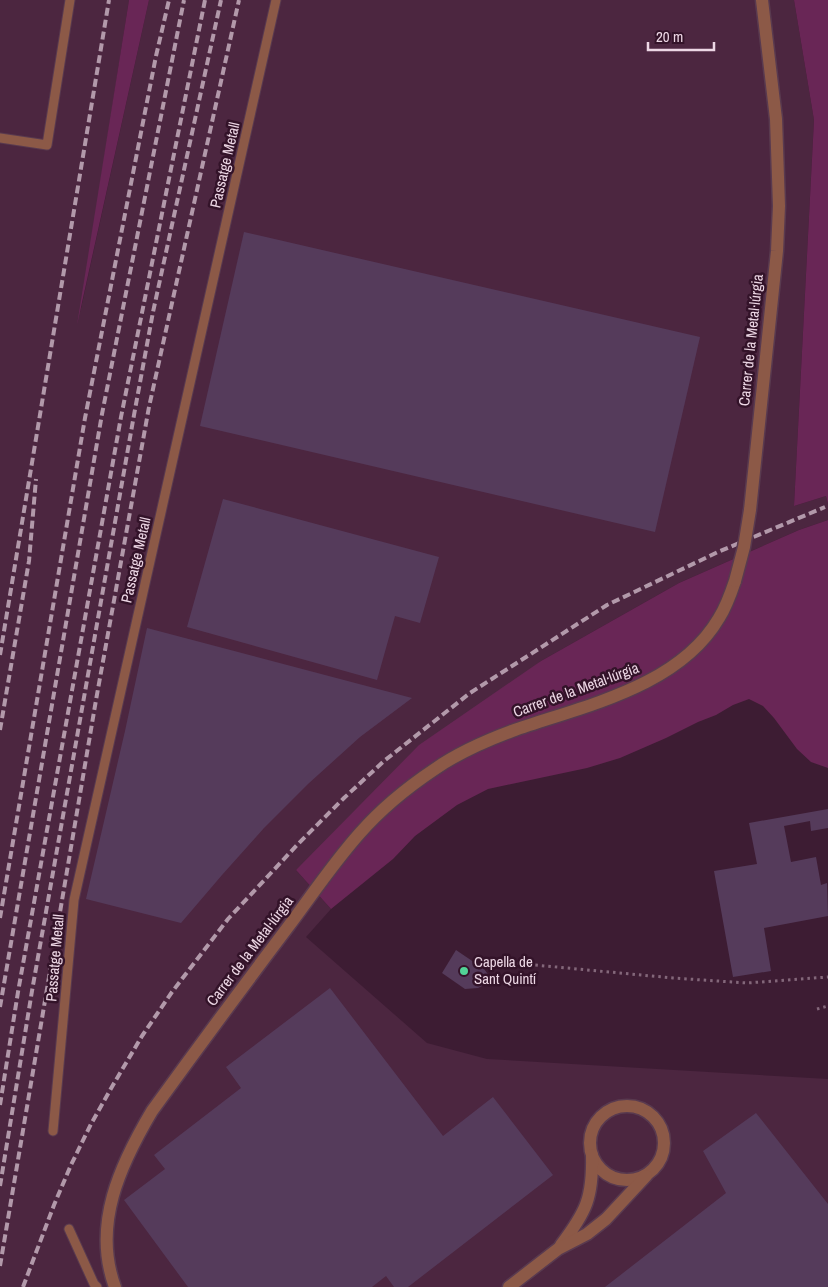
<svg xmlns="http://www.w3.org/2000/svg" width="828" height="1287" font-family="'Archivo Narrow',sans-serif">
	<rect width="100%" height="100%" fill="#3d1c33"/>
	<path fill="#4c2640" d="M0 0H129L80 313 149 0H794L814 120 794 506 826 496 828 504V520L799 530 679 583 541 661 296 870 331 909 306 937 427 1043 487 1059 828 1079V1287H0Z"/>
	<g fill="#692656">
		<path d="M129 0H149L77 325Z"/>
		<path d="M794 0H828V504L826 496 794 506 814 120Z"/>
		<path d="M828 520V768L811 762 797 749 774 718 763 706 749 699 733 705 716 715 698 722 666 738 620 758 587 768 488 789 457 805 415 836 393 859 331 909 296 870 419 745 541 661 679 583 799 530Z"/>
	</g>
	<g fill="#553b5b">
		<path d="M244 232 700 337 655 532 200 426Z"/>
		<path d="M223 499 439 557 420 623 395 616 377 680 187 627Z"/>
		<path d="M147 628 412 698 360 737 308 784 264 828 222 875 181 923 86 899 125 731Z"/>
		<path d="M828 809V828L811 831 810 821 784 826 791 862 816 857 821 885 827 883 828 916 764 928 771 971 733 977 714 871 757 864 749 823Z"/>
		<path d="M456 950 484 969 490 977 484 985 478 988 465 989 442 973Z"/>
		<path d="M330 988 443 1136 493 1097 553 1175 408 1287H394L386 1276 372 1287H188L124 1200 165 1169 154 1155 241 1088 226 1067Z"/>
		<path d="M756 1113 828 1204V1287H605L726 1193 703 1151Z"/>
	</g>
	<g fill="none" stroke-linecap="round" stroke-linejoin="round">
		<g stroke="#593a4f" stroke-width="11">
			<g id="lane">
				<path d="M0 138 47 145 70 0"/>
				<path d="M53 1131 74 900 276 0"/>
				<path d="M69 1229 94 1284 97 1287"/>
			</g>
		</g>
		<g stroke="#593a4f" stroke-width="15">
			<g id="street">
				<path d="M750 510 777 251 779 206 776 119 762 0"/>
				<circle cx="627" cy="1143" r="37"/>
				<path d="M561 1245C586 1212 593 1198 592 1155"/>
				<path d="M115 1287C92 1225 120 1165 152 1111 197 1049 242 988 288 927 312 895 334 862 360 833 382 808 408 787 435 769 458 753 485 741 512 731 582 706 678 688 719 618 726 607 731 593 735 581"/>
				<path d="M509 1287 558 1249 587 1234 606 1219 646 1176"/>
			</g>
		</g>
		<g stroke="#83677a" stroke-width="3" stroke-dasharray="2.5 4" stroke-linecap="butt">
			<path d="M503 962 673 978 747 983 828 977"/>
			<path d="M817 1009 828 1006"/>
		</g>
		<use href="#lane" stroke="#8c5947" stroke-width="9"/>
		<use href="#street" stroke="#8c5947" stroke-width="12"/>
		<g stroke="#b299aa" stroke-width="4" stroke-dasharray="8 4" stroke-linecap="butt">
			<path d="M0 655 109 0"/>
			<path d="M0 730 29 561 36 479"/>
			<path d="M0 918 85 418 156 56 169 0"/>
			<path d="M0 1007 102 414 184 0"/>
			<path d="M0 1105 18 992 121 417 205 0"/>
			<path d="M0 1186 32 991 134 415 153 312 221 0"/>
			<path d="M0 1266 96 700 149 407 239 0"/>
			<path d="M23 1287 54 1205 71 1165 91 1124 113 1085 142 1036 172 992 228 919 298 844 344 798 384 761 470 693 607 605 718 552 825 507"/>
		</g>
		<g stroke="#593a4f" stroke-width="15" stroke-linecap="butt">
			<path id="street-bridge" d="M735 581 744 547 750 510"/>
		</g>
		<use href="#street-bridge" stroke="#8c5947" stroke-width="12"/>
	</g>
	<circle fill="#52d397" stroke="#331329" stroke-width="2" cx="464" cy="971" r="5"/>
	<g text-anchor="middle" stroke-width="5" stroke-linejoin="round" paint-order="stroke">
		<g font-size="15" fill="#edd7e5" stroke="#331329">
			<text transform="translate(225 165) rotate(-77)" y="5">Passatge Metall</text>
			<text transform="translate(751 340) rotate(-84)" y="5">Carrer de la Metal·lúrgia</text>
			<text transform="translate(136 560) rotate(-77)" y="5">Passatge Metall</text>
			<text transform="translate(576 690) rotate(-20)" y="5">Carrer de la Metal·lúrgia</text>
			<text transform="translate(250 951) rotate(-53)" y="5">Carrer de la Metal·lúrgia</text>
			<text transform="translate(55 958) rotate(-85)" y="5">Passatge Metall</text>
		</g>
		<g font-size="15" fill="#edd7e5" stroke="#331329" text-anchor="start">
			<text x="474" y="967">Capella de<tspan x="474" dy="17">Sant Quintí</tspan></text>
		</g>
	</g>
	<path d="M648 42v8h66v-8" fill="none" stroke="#edd7e5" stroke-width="2.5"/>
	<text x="656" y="42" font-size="15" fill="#edd7e5" stroke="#331329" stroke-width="4" paint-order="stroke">20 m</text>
</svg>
